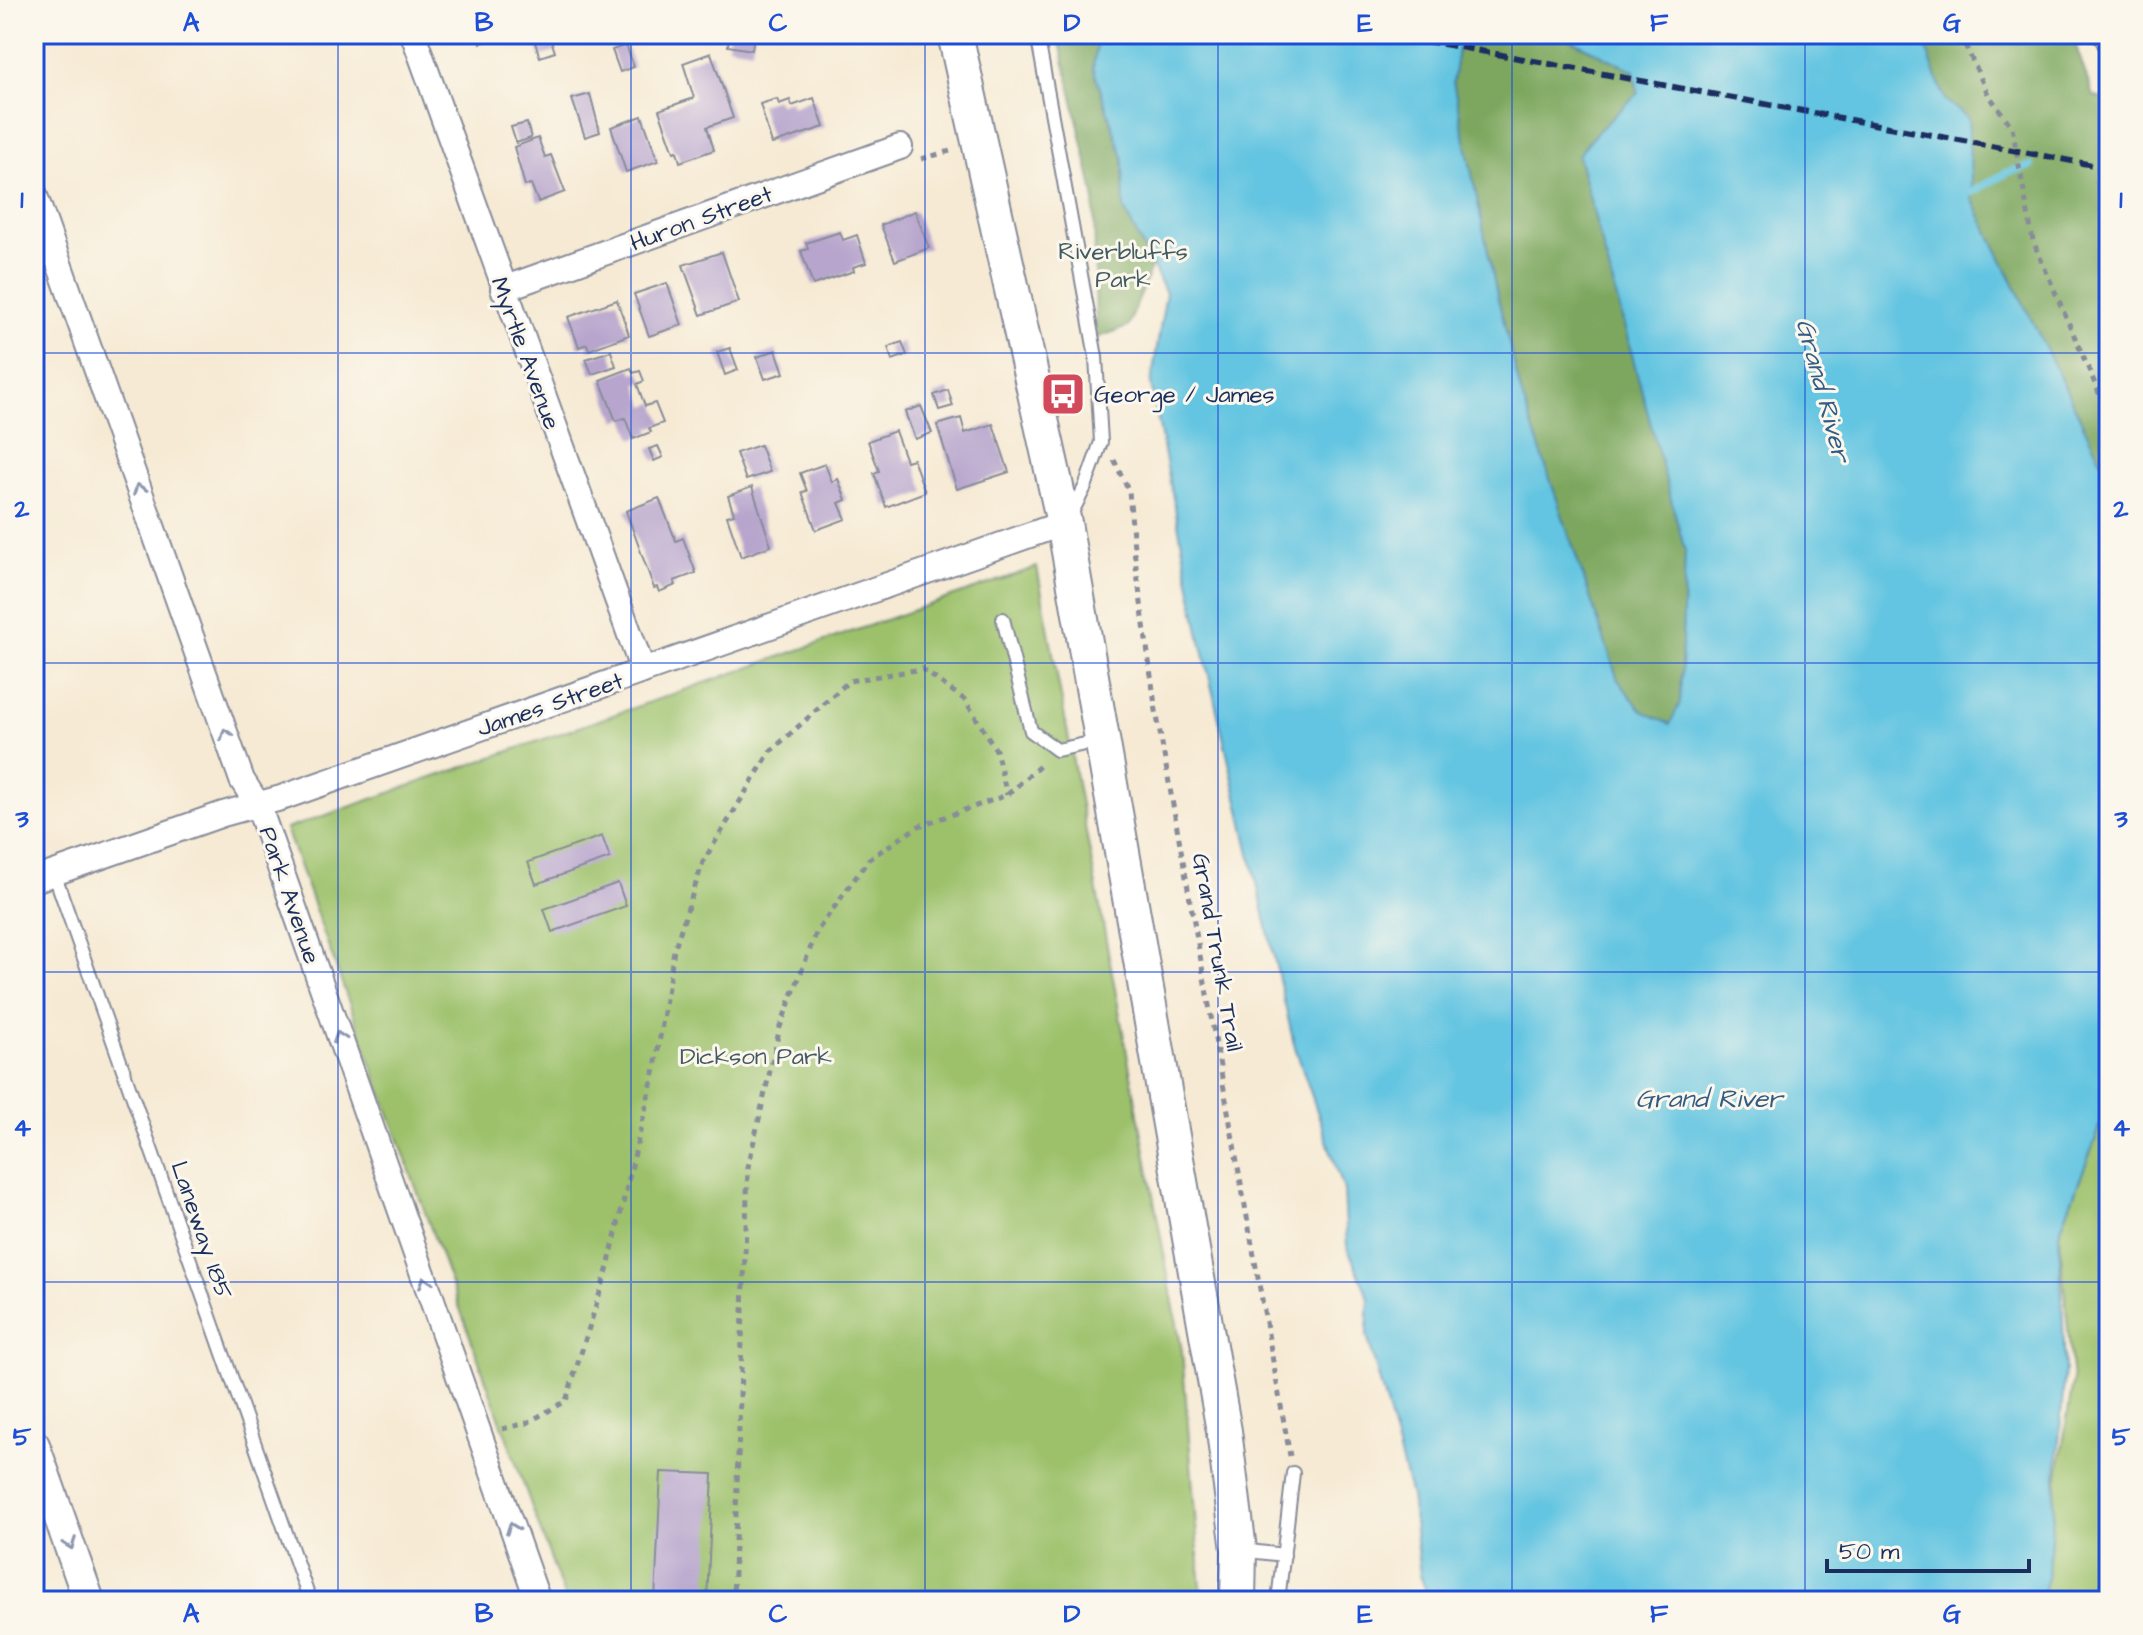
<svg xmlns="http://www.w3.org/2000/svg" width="2143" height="1635" font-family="'Architects Daughter',sans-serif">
	<rect width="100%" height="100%" fill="#fbf7ec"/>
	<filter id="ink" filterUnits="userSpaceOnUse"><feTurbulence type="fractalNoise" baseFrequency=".0125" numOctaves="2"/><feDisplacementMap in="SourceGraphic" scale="16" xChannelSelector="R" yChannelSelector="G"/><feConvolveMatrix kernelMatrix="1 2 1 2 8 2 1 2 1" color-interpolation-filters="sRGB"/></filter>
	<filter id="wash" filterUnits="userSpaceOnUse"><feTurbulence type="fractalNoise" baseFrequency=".006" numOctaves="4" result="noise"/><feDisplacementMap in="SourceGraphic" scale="32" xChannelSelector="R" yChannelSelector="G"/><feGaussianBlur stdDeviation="1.8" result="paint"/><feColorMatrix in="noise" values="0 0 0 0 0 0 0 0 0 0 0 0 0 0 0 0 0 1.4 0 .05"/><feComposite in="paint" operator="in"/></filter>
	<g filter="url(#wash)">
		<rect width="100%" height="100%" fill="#f6ead4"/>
		<g fill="#9cc16b" stroke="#5c7864" stroke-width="2">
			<path d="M1037 567 1182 1351 1202 1601H566L286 829Z"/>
			<path d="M2109 1096V1492L2104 1572 2109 1574V1601H2038L2073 1381 2059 1233 2098 1133Z"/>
		</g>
		<g fill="#7da75f" stroke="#4c6b5e" stroke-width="2">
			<path d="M1058 34H1099L1093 67 1123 158 1124 209 1152 265 1128 327 1096 338 1094 194Z"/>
			<path d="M1460 34H1552L1565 37 1634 71 1638 93 1595 134 1578 155 1685 551 1680 703 1671 725 1642 711 1618 680 1521 393 1495 286 1453 82Z"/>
			<path d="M1921 34H2072L2093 96 2109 101V140L2100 183 2109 185V477L1972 199 1968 119 1945 100Z"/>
		</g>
		<path fill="#63c5e1" stroke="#3f7aa0" stroke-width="2" d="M1099 34H1460L1453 82 1495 286 1521 393 1618 680 1642 711 1670 724 1680 703 1685 551 1578 155 1595 134 1638 93 1634 71 1566 37 1552 34H1921L1945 100 1968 118 1972 199 2109 477V1096L2098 1133 2059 1233 2065 1369 2048 1574 2040 1601H1430L1420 1575 1411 1496 1367 1335 1369 1298 1347 1246 1344 1190 1294 1044 1199 632 1151 384 1166 293 1124 209 1123 158 1093 67Z"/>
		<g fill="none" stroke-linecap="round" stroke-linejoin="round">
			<path stroke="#63c5e1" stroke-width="8" d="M1972 192 2008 172 2031 166"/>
		</g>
		<g id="blocks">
			<g fill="#b7a5cd">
				<path d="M478 34H505L481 43Z"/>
				<path d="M532 34H549L555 52 540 57Z"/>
				<path d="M729 34H754L752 50 728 46Z"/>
				<path d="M626 45 634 67 620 72 612 50Z"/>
				<path d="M711 53 733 118 707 127 714 150 680 162 677 151 674 152 659 110 694 98 683 63Z"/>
				<path d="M590 94 600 132 585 137 572 99Z"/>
				<path d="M814 98 824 127 772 144 760 104 777 99 779 104 790 100 792 106Z"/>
				<path d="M642 116 658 161 626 172 611 127Z"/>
				<path d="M527 123 531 138 516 143 511 127Z"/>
				<path d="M538 138 545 157 551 155 565 192 538 202 531 184 525 186 514 147Z"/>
				<path d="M915 211 929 248 895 261 881 225Z"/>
				<path d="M840 232 843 240 857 235 866 263 853 267 854 271 813 285 801 251 808 249 806 243Z"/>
				<path d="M722 252 739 302 701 315 683 265Z"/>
				<path d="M667 283 682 325 649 336 634 294Z"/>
				<path d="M617 300 629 335 589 350 587 344 579 347 568 317Z"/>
				<path d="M902 342 907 355 892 360 888 347Z"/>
				<path d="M730 348 738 370 725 375 717 352Z"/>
				<path d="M776 350 784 373 765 379 757 357Z"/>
				<path d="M611 351 616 366 592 374 586 359Z"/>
				<path d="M631 368 633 373 640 371 644 381 637 384 645 406 655 403 663 423 649 428 651 432 633 439 625 418 616 421 600 380Z"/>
				<path d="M948 390 953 406 939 410 934 395Z"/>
				<path d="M921 406 932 433 915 439 905 412Z"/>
				<path d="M961 418 965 433 993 424 1009 472 957 489 937 425Z"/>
				<path d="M895 431 906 461 913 459 925 492 886 507 874 473 879 471 868 441Z"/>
				<path d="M760 445 770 472 746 480 736 453Z"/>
				<path d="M658 446 663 457 654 461 649 449Z"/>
				<path d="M825 464 832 482 838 479 846 500 839 503 846 519 816 530 802 492 807 491 800 473Z"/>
				<path d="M752 487 771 546 741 557 727 516 734 514 728 496Z"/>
				<path d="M659 498 676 541 683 538 696 573 674 581 676 585 659 592 657 587 654 588 626 511Z"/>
				<path d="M602 836 610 858 536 884 528 862Z"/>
				<path d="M618 883 626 906 552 932 544 909Z"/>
				<path d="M661 1472 713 1474 707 1601H655Z"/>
			</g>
		</g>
	</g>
	<g filter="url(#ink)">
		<use href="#blocks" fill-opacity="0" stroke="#888c99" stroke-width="2"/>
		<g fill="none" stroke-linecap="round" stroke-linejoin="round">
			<g stroke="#888c99" stroke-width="16">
				<g id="service">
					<path d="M1037 34 1096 357 1101 442 1085 487 1069 518"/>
					<path d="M2099 34 2109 54"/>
					<path d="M1003 619 1031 731 1057 750 1099 741"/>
					<path d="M54 873 310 1601"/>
					<path d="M1240 1550 1284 1555"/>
					<path d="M1278 1601 1293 1473"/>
				</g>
			</g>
			<g stroke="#888c99" stroke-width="28">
				<g id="minor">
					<path d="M413 34 643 671"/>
					<path d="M34 193 242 780 258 805 538 1601"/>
					<path d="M503 289 900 147"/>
					<path d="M34 880 223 814 281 798 1064 523"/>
				</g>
			</g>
			<g stroke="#888c99" stroke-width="34">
				<path id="tertiary" d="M34 1445 89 1601"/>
			</g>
			<g stroke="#888c99" stroke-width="38">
				<path id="secondary" d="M955 34 1064 523 1224 1431 1239 1550 1238 1601"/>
			</g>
			<g stroke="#888c99" stroke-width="5" stroke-dasharray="6 6" stroke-linecap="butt">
				<path d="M1960 34 1988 94 2012 127 2033 241 2109 416"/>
				<path d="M921 159 954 150"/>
				<path d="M1114 460 1129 491 1135 559 1155 705 1290 1456"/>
				<path d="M502 1429 527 1423 566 1401 608 1267 655 1068 674 950 703 862 770 752 849 681 922 669 965 700 996 750 1007 795"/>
				<path d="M733 1601 748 1167 780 1027 817 931 869 859 919 826 1007 795 1043 763"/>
				<path d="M2098 1601 2104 1577 2109 1516"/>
			</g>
			<use href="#service" stroke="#fff" stroke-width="12"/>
			<use href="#minor" stroke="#fff" stroke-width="24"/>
			<use href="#tertiary" stroke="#fff" stroke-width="30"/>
			<use href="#secondary" stroke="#fff" stroke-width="34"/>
			<path stroke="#1b2f5e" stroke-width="6" stroke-dasharray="12 6" stroke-linecap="butt" d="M1389 34 2109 168"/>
		</g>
		<defs><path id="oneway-chevron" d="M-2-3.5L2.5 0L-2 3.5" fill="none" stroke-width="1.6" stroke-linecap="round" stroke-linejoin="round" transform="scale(2)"/></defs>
		<g stroke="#8d97ae">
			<use href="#oneway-chevron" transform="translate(139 489) rotate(-110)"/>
			<use href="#oneway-chevron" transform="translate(226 734) rotate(-110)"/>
			<use href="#oneway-chevron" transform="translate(339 1037) rotate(-109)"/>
			<use href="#oneway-chevron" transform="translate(425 1282) rotate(-109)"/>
			<use href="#oneway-chevron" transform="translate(512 1528) rotate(-110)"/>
			<use href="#oneway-chevron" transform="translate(70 1544) rotate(70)"/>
		</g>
	</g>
	<path fill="none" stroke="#1d4ed8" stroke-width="2" stroke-opacity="0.55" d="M338 34V1601M631 34V1601M925 34V1601M1218 34V1601M1512 34V1601M1805 34V1601M34 353H2109M34 663H2109M34 972H2109M34 1282H2109"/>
	<defs>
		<g id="bus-square" transform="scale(2.3)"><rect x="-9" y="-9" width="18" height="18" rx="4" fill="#d1495b" stroke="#fbf7ec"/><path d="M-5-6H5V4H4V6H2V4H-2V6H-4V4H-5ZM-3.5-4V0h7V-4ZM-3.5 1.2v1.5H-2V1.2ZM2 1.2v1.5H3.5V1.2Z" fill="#fff"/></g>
	</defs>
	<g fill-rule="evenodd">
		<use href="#bus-square" x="1063" y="394"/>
	</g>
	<g text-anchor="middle" stroke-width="6" stroke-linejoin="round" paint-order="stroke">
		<g font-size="24" fill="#1b2f5e" stroke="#fbf7ec">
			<text transform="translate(701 218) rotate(-20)" y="8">Huron Street</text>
			<text transform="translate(526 353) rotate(70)" y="8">Myrtle Avenue</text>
			<text transform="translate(550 704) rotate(-19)" y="8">James Street</text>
			<text transform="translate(290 895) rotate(71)" y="8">Park Avenue</text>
			<text transform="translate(1218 952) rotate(80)" y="8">Grand Trunk Trail</text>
			<text transform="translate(202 1230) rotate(71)" y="8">Laneway 185</text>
		</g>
		<g font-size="24" fill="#425b62" stroke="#fbf7ec">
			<text x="1123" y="259">Riverbluffs<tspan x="1123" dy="28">Park</tspan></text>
			<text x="756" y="1064">Dickson Park</text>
		</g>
		<g font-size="24" fill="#1b2f5e" stroke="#fbf7ec" text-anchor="start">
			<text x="1094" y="402">George / James</text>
		</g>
		<g font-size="26" font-style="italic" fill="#315c85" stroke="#fbf7ec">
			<text transform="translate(1824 390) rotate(75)" y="9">Grand River</text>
			<text x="1709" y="1107">Grand River</text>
		</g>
	</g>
	<rect width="2143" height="1635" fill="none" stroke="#fbf7ec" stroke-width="88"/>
	<path d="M1827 1559v12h202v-12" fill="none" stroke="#1b2f5e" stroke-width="4"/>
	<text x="1839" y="1559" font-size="24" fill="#1b2f5e" stroke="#fbf7ec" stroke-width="6" paint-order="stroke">50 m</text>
	<rect x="44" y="44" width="2055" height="1547" fill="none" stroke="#1d4ed8" stroke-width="3"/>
	<g font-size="26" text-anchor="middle" font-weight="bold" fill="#1d4ed8">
		<text x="191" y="31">A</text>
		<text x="484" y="31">B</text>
		<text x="778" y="31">C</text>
		<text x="1072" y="31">D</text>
		<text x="1365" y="31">E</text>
		<text x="1659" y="31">F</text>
		<text x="1952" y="31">G</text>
		<text x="22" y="208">1</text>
		<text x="2121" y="208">1</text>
		<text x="22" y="517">2</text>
		<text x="2121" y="517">2</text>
		<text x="22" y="827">3</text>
		<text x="2121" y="827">3</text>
		<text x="22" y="1136">4</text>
		<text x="2121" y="1136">4</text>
		<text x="22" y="1445">5</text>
		<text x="2121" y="1445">5</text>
		<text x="191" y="1622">A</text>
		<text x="484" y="1622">B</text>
		<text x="778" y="1622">C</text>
		<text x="1072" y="1622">D</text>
		<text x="1365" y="1622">E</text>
		<text x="1659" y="1622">F</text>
		<text x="1952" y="1622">G</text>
	</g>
</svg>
